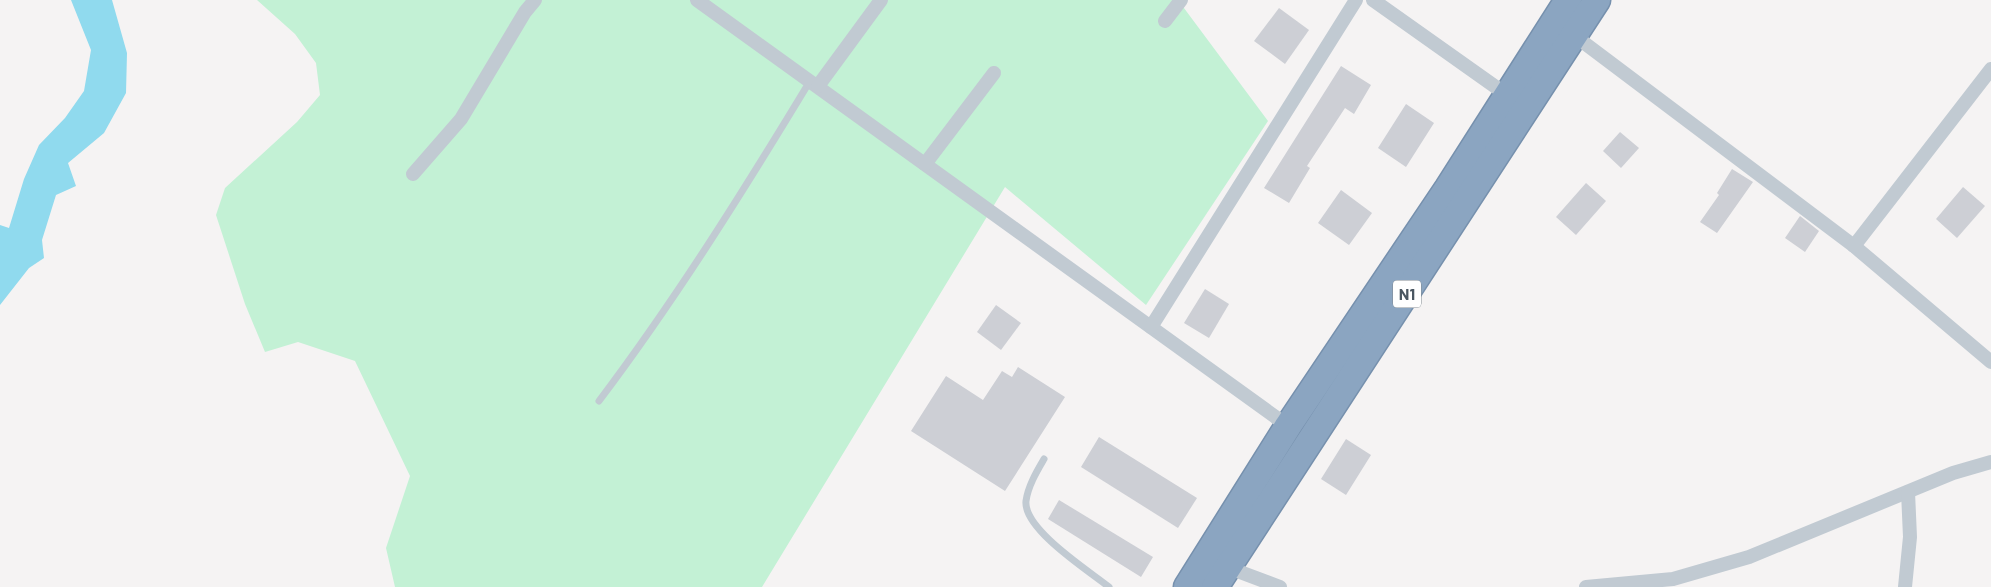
<svg xmlns="http://www.w3.org/2000/svg" width="1991" height="587" font-family="Barlow,sans-serif">
	<rect width="100%" height="100%" fill="#f5f3f3"/>
	<path fill="#c3f1d5" d="M257 0H1178L1268 121 1146 305 1005 187 762 587H395L386 548 410 476 355 361 298 342 265 352 245 304 216 215 225 188 297 122 320 95 316 63 295 34Z"/>
	<path fill="#90daee" d="M71 0H112L127 53 126 93 104 133 68 163 76 186 56 195 42 240 44 258 29 268 0 305V225L9 228 24 179 39 145 65 118 84 91 91 50Z"/>
	<g fill="#cdcfd5">
		<path d="M1279 8 1309 30 1285 64 1254 41Z"/>
		<path d="M1341 66 1371 85 1354 114 1345 108 1307 166 1310 168 1289 203 1264 188Z"/>
		<path d="M1406 104 1434 123 1406 167 1378 148Z"/>
		<path d="M1620 132 1639 148 1621 168 1603 151Z"/>
		<path d="M1732 169 1753 182 1717 233 1700 222 1719 195 1717 193Z"/>
		<path d="M1586 183 1606 201 1576 235 1556 217Z"/>
		<path d="M1963 187 1985 206 1957 238 1936 219Z"/>
		<path d="M1341 190 1372 213 1349 245 1318 223Z"/>
		<path d="M1800 216 1819 231 1805 252 1785 238Z"/>
		<path d="M1205 289 1229 304 1209 338 1184 323Z"/>
		<path d="M996 305 1021 323 1001 350 977 332Z"/>
		<path d="M1018 367 1065 397 1005 491 911 431 946 376 983 400 1002 371 1012 377Z"/>
		<path d="M1099 437 1197 498 1178 528 1081 467Z"/>
		<path d="M1346 439 1371 455 1346 495 1321 479Z"/>
		<path d="M1059 500 1153 557 1141 577 1048 519Z"/>
	</g>
	<g fill="none" stroke-linecap="round" stroke-linejoin="round">
		<g stroke="#7690ad" stroke-width="29">
			<g id="highway">
				<path d="M1187 587 1288 426 1448 188 1568 0"/>
				<path d="M1215 587 1597 0"/>
			</g>
		</g>
		<g stroke="#c1cad2" stroke-width="7">
			<path d="M599 401C676 299 744 190 810 81"/>
			<path d="M1044 459C1037 471 1028 486 1026 501 1023 529 1089 571 1109 587"/>
		</g>
		<g stroke="#c1cad2" stroke-width="14">
			<path d="M697 0 1288 426"/>
			<path d="M1373 0 1507 95"/>
			<path d="M1165 21 1181 0"/>
			<path d="M1575 36 1854 246 1991 362"/>
			<path d="M818 86 881 0"/>
			<path d="M925 164 994 73"/>
			<path d="M413 174 461 119 525 12 535 0"/>
			<path d="M1854 246 1991 69"/>
			<path d="M1151 327 1356 0"/>
			<path d="M1224 566 1280 587"/>
			<path d="M1586 587 1673 579 1749 557 1953 473 1991 462"/>
			<path d="M1905 587 1910 537 1908 492"/>
		</g>
		<use href="#highway" stroke="#8ba5c1" stroke-width="26"/>
	</g>
	<g text-anchor="middle" stroke-width="4" stroke-linejoin="round" paint-order="stroke">
		<rect fill="#fff" stroke="#808990" stroke-width="1" x="1393" y="280.5" width="28" height="27" rx="4"/>
		<g font-size="16" font-weight="bold" fill="#4a5661">
			<text x="1407" y="300">N1</text>
		</g>
	</g>
</svg>
